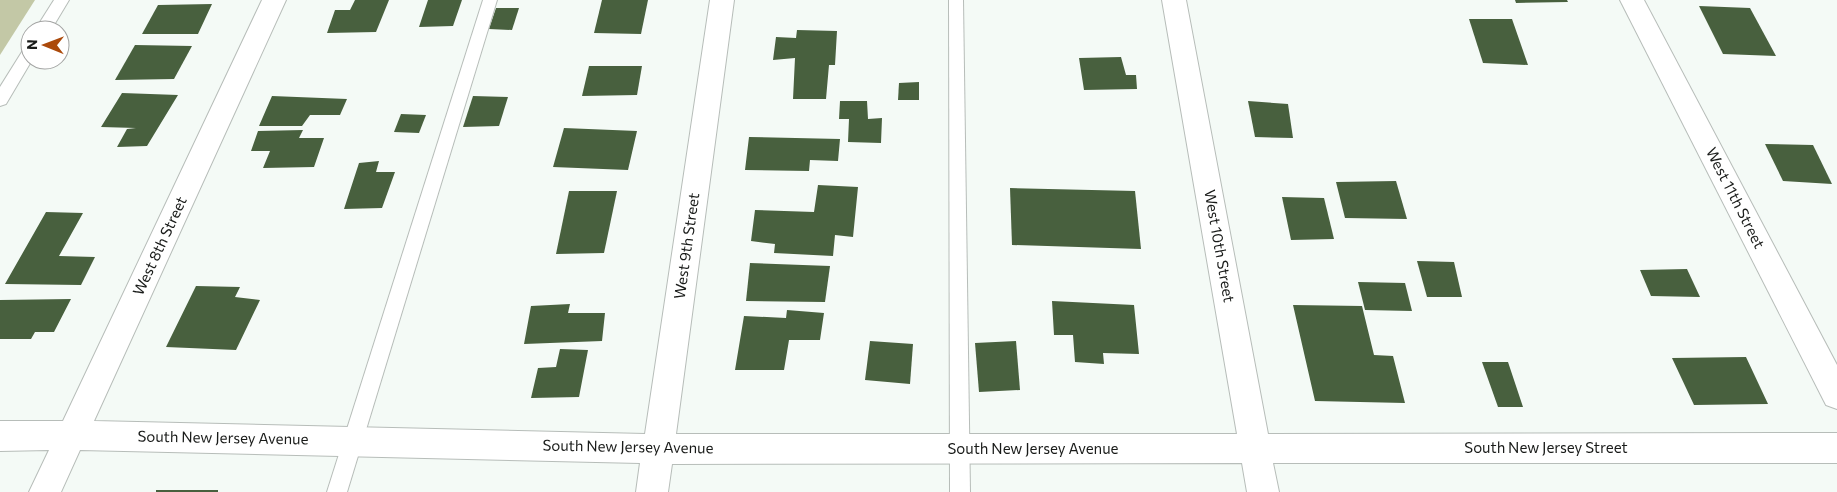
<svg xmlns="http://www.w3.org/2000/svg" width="1837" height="492" font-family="Commissioner,sans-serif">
	<rect width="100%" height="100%" fill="#f4faf6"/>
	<path fill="#c3c8a6" d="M0 0H35L0 55Z"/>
	<g fill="#48603e">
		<path d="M355 0H389L376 32 327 33 335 10H350Z"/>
		<path d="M428 0H462L453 26 419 27Z"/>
		<path d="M602 0H648L641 34 594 33Z"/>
		<path d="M1515 0H1567L1568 2 1516 3Z"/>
		<path d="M212 4 198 34H142L158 5Z"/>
		<path d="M1699 6 1750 8 1776 56 1723 54Z"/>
		<path d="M496 8H519L512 30 489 29Z"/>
		<path d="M1469 19H1512L1528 65 1483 63Z"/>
		<path d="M797 30 837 31 835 65H829L826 99H793L795 58 773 60 776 37 796 38Z"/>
		<path d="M135 45 192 46 174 79 115 80Z"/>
		<path d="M1121 57 1126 75H1136L1137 89 1084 90 1079 58Z"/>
		<path d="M589 66H642L637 95 582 96Z"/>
		<path d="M919 82V100H898L899 83Z"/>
		<path d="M122 93 178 95 147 146 117 147 127 129 136 128 101 127Z"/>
		<path d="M272 96 347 99 340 115H310L302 126H259Z"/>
		<path d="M473 96 508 97 499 126 463 127Z"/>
		<path d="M840 101H867L868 119 882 118 881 143 848 142 849 119H839Z"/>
		<path d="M1248 101 1288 104 1293 138 1255 137Z"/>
		<path d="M401 114 426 115 419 133 394 132Z"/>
		<path d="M564 128 637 131 628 170 553 167Z"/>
		<path d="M303 130 299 138H324L314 167 263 168 270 151H251L258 131Z"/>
		<path d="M749 137 840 139 838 161 810 160 809 171 745 170Z"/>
		<path d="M1765 144 1813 145 1832 184 1783 181Z"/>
		<path d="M379 161 376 172H395L382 208 344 209 359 163Z"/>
		<path d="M1396 181 1407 219 1345 218 1336 182Z"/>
		<path d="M818 185 858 187 853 237 835 235 833 256 774 253 775 244 751 241 755 210 814 212Z"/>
		<path d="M1010 188 1135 191 1141 249 1012 245Z"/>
		<path d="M569 191H617L604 253 556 254Z"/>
		<path d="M1282 197 1324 198 1334 239 1291 240Z"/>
		<path d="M46 212 83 213 59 256 95 257 81 285 5 284Z"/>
		<path d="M1417 261 1454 262 1462 297H1427Z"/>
		<path d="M750 263 830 266 825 302 746 301Z"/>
		<path d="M1687 269 1700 297 1651 296 1640 270Z"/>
		<path d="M1358 282 1405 283 1412 311 1365 310Z"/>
		<path d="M196 286 240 287 235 297 260 300 236 350 166 347Z"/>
		<path d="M71 299 54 332H35L31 339H0V300Z"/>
		<path d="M1052 301 1134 305 1139 354 1103 353 1104 364 1075 362 1073 335H1054Z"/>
		<path d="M570 304 568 313H605L602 341 524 344 531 306Z"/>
		<path d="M1293 305 1362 306 1374 355 1393 356 1405 403 1315 401Z"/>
		<path d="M787 310 824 313 820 340H789L784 370H735L744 316 786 318Z"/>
		<path d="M870 341 913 344 910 384 865 380Z"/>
		<path d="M1016 341 1020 390 979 392 975 343Z"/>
		<path d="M560 349 588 350 579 397 531 398 538 368 556 367Z"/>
		<path d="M1746 357 1768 404 1694 405 1672 358Z"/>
		<path d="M1482 362H1508L1523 407H1498Z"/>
		<rect x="156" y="490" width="62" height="2"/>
	</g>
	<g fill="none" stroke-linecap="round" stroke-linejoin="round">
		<g stroke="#b7bdb9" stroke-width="2">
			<g id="service">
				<path d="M54 0H69L51 30H35Z"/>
				<path d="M483 0H497L347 492H327Z"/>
				<path d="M949 0H963L970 492H950Z"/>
				<path d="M30 45V60H32L6 104 0 106V87L25 47Z"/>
			</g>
		</g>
		<g stroke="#b7bdb9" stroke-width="2">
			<g id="minor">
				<path d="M262 0H286L94 421 645 434 710 0H734L676 434H1237L1162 0H1186L1268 434 1837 433V463H1273L1279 492H1247L1242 463 672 464 668 492H636L640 463 80 450 61 492H29L49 450 0 451V421H63Z"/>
				<path d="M1620 0H1644L1837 365V409L1826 405Z"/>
			</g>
		</g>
		<use href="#service" fill="#fff" fill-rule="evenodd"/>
		<use href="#minor" fill="#fff" fill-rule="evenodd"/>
	</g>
	<g text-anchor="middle" stroke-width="5" stroke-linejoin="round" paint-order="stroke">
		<g font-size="15" fill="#191b19" stroke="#fff">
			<text transform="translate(1735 198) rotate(63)" y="5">West 11th Street</text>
			<text transform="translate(160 246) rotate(-65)" y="5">West 8th Street</text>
			<text transform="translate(687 246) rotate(-82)" y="5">West 9th Street</text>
			<text transform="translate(1219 246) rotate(80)" y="5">West 10th Street</text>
			<text transform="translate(223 438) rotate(1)" y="5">South New Jersey Avenue</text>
			<text transform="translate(628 447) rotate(1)" y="5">South New Jersey Avenue</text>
			<text x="1546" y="453">South New Jersey Street</text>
			<text x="1033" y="454">South New Jersey Avenue</text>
		</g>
	</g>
	<g transform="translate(45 45) rotate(271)"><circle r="24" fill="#ffffff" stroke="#a3a4a3"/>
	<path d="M0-4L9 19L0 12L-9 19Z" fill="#ab490a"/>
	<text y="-8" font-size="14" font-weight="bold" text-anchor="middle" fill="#191b19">N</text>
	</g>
</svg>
